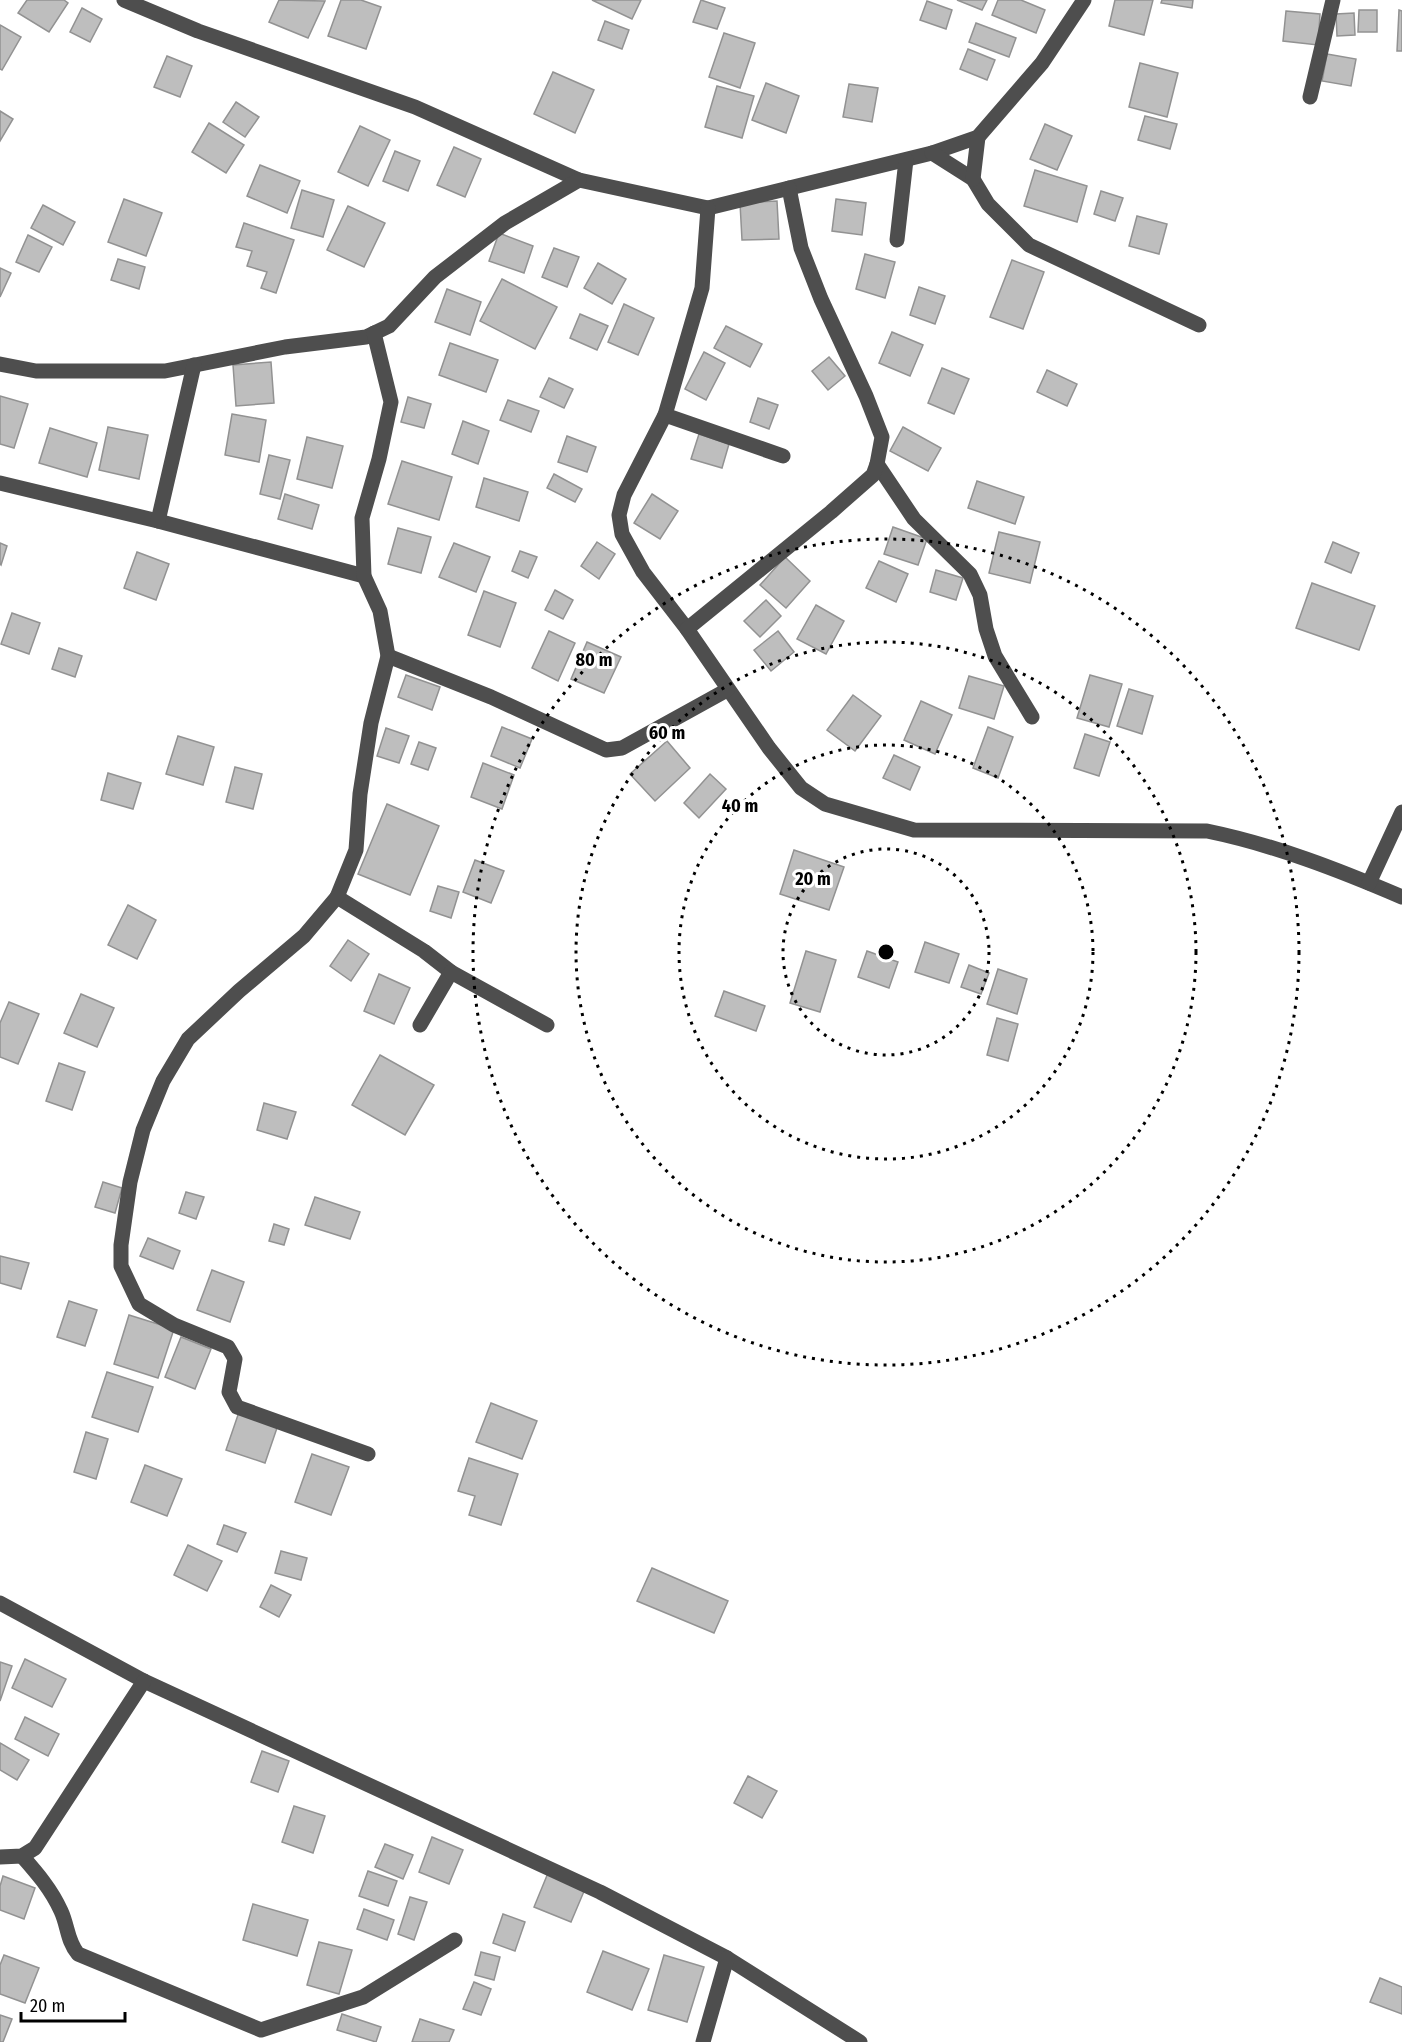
<svg xmlns="http://www.w3.org/2000/svg" width="1402" height="2042" font-family="'Fira Sans Condensed',sans-serif">
	<rect width="100%" height="100%" fill="#fff"/>
	<g fill="#bebebe" stroke="#929292" stroke-width="1.5">
		<path d="M27 0H64L68 3 49 32 18 13Z"/>
		<path d="M279 0 325 1 308 38 269 22Z"/>
		<path d="M341 0H361L381 7 366 49 328 36Z"/>
		<path d="M592 0H641L632 19Z"/>
		<path d="M701 0 725 8 717 29 693 22Z"/>
		<path d="M957 0H987L982 10Z"/>
		<path d="M998 0H1021L1045 10 1036 33 992 15Z"/>
		<path d="M1115 0H1153L1144 35 1109 26Z"/>
		<path d="M1162 0H1193L1192 8 1161 3Z"/>
		<path d="M927 1 952 10 946 29 920 20Z"/>
		<path d="M82 8 102 19 90 42 70 32Z"/>
		<path d="M1359 10H1377V32H1358Z"/>
		<path d="M1399 10 1402 11V51H1397Z"/>
		<path d="M1286 11 1320 14 1318 45 1283 41Z"/>
		<path d="M1354 13 1355 35 1337 36 1336 14Z"/>
		<path d="M605 21 629 30 622 49 598 40Z"/>
		<path d="M976 23 1016 38 1009 57 969 42Z"/>
		<path d="M0 25 21 37 2 70 0 69Z"/>
		<path d="M724 33 755 43 740 88 709 77Z"/>
		<path d="M968 49 995 60 987 80 960 69Z"/>
		<path d="M1327 54 1356 59 1351 86 1322 81Z"/>
		<path d="M167 56 192 66 180 97 154 87Z"/>
		<path d="M1140 63 1178 73 1167 117 1129 107Z"/>
		<path d="M553 72 594 90 575 133 534 114Z"/>
		<path d="M766 83 799 96 786 133 752 120Z"/>
		<path d="M849 84 878 88 872 122 843 117Z"/>
		<path d="M717 86 754 96 742 138 705 127Z"/>
		<path d="M236 102 259 117 245 137 223 122Z"/>
		<path d="M0 111 13 119 0 141Z"/>
		<path d="M1145 116 1177 124 1170 149 1138 140Z"/>
		<path d="M209 123 244 145 226 173 192 152Z"/>
		<path d="M1045 124 1072 136 1057 170 1030 159Z"/>
		<path d="M360 126 390 140 368 186 338 172Z"/>
		<path d="M454 147 481 159 465 197 437 185Z"/>
		<path d="M395 151 420 161 408 191 383 181Z"/>
		<path d="M260 165 300 181 287 213 247 196Z"/>
		<path d="M1035 170 1087 186 1077 222 1024 206Z"/>
		<path d="M302 190 334 200 323 237 291 228Z"/>
		<path d="M1101 191 1123 198 1115 221 1094 214Z"/>
		<path d="M124 199 162 213 146 256 108 242Z"/>
		<path d="M836 199 866 203 862 235 832 231Z"/>
		<path d="M777 201 779 239 742 240 740 203Z"/>
		<path d="M43 205 75 222 63 245 31 228Z"/>
		<path d="M348 206 385 223 364 267 327 250Z"/>
		<path d="M1137 216 1167 224 1159 254 1129 246Z"/>
		<path d="M244 223 294 240 276 293 261 288 267 272 247 266 252 251 236 247Z"/>
		<path d="M499 233 533 246 524 273 489 261Z"/>
		<path d="M28 235 52 247 39 272 16 262Z"/>
		<path d="M554 248 579 257 567 287 542 277Z"/>
		<path d="M865 254 895 262 885 298 856 289Z"/>
		<path d="M118 259 145 267 139 289 111 280Z"/>
		<path d="M1012 260 1044 272 1023 329 990 317Z"/>
		<path d="M598 263 626 279 612 304 584 288Z"/>
		<path d="M0 268 11 273 0 297Z"/>
		<path d="M502 279 557 307 535 349 480 321Z"/>
		<path d="M919 287 945 296 935 324 910 315Z"/>
		<path d="M447 289 481 302 470 335 435 322Z"/>
		<path d="M624 304 654 318 638 355 608 342Z"/>
		<path d="M580 314 608 326 597 350 570 338Z"/>
		<path d="M726 326 762 344 750 367 714 348Z"/>
		<path d="M892 332 923 345 910 376 879 363Z"/>
		<path d="M450 343 498 360 486 392 439 375Z"/>
		<path d="M704 352 725 363 706 400 685 389Z"/>
		<path d="M829 357 845 376 828 390 812 371Z"/>
		<path d="M271 362 274 403 236 406 233 365Z"/>
		<path d="M942 368 969 379 954 414 928 403Z"/>
		<path d="M1047 370 1077 384 1067 406 1037 392Z"/>
		<path d="M549 378 573 389 564 408 540 397Z"/>
		<path d="M0 396 28 404 14 448 0 444Z"/>
		<path d="M408 397 431 404 424 428 401 422Z"/>
		<path d="M758 398 778 405 769 429 750 422Z"/>
		<path d="M508 400 539 411 531 432 500 420Z"/>
		<path d="M232 414 266 420 259 462 225 455Z"/>
		<path d="M463 421 489 431 478 464 452 454Z"/>
		<path d="M108 427 148 435 139 479 99 470Z"/>
		<path d="M903 427 941 448 928 471 890 451Z"/>
		<path d="M50 428 97 443 87 477 39 463Z"/>
		<path d="M699 434 729 444 722 468 691 459Z"/>
		<path d="M567 436 596 447 587 472 558 462Z"/>
		<path d="M307 437 343 446 332 488 297 479Z"/>
		<path d="M269 455 290 460 280 499 260 494Z"/>
		<path d="M402 461 452 477 439 520 388 504Z"/>
		<path d="M554 474 582 489 575 502 547 488Z"/>
		<path d="M484 478 528 492 519 521 476 507Z"/>
		<path d="M977 481 1024 497 1015 524 968 508Z"/>
		<path d="M285 494 319 505 312 529 278 519Z"/>
		<path d="M652 494 678 511 660 539 634 523Z"/>
		<path d="M893 527 927 539 918 565 884 554Z"/>
		<path d="M398 528 431 537 421 573 388 564Z"/>
		<path d="M999 532 1040 542 1030 583 989 573Z"/>
		<path d="M597 542 615 554 599 579 581 566Z"/>
		<path d="M1333 542 1359 553 1351 573 1325 562Z"/>
		<path d="M0 543 7 546 1 565 0 564Z"/>
		<path d="M454 543 490 557 476 592 439 577Z"/>
		<path d="M520 551 537 557 528 578 512 571Z"/>
		<path d="M137 552 169 564 156 600 124 588Z"/>
		<path d="M785 557 810 581 786 608 760 585Z"/>
		<path d="M879 561 908 574 896 602 866 588Z"/>
		<path d="M936 570 963 578 956 600 930 592Z"/>
		<path d="M1312 583 1375 606 1359 650 1296 628Z"/>
		<path d="M555 590 573 600 563 619 545 610Z"/>
		<path d="M484 591 516 603 500 647 468 635Z"/>
		<path d="M766 600 781 616 760 637 744 621Z"/>
		<path d="M816 605 844 621 826 654 797 639Z"/>
		<path d="M12 613 40 623 29 654 1 644Z"/>
		<path d="M549 631 575 643 558 681 532 668Z"/>
		<path d="M778 631 794 652 771 671 754 650Z"/>
		<path d="M587 642 621 657 604 693 571 679Z"/>
		<path d="M59 648 82 656 75 677 52 669Z"/>
		<path d="M406 675 440 687 432 710 398 697Z"/>
		<path d="M1090 675 1122 684 1109 727 1077 718Z"/>
		<path d="M969 676 1004 686 994 719 959 708Z"/>
		<path d="M1129 689 1153 696 1142 734 1117 726Z"/>
		<path d="M853 695 881 716 855 751 827 730Z"/>
		<path d="M921 701 952 715 935 754 904 740Z"/>
		<path d="M502 727 532 739 520 768 491 756Z"/>
		<path d="M988 727 1013 737 998 778 973 768Z"/>
		<path d="M386 728 409 736 399 763 377 756Z"/>
		<path d="M1085 734 1110 742 1099 776 1074 768Z"/>
		<path d="M178 736 214 747 203 785 166 774Z"/>
		<path d="M667 741 690 768 655 801 630 774Z"/>
		<path d="M419 742 436 748 428 770 411 764Z"/>
		<path d="M894 755 920 767 910 790 883 778Z"/>
		<path d="M483 763 514 775 502 809 471 797Z"/>
		<path d="M235 767 262 774 253 809 226 802Z"/>
		<path d="M108 773 141 783 133 809 101 800Z"/>
		<path d="M710 774 726 789 699 818 684 803Z"/>
		<path d="M387 804 439 826 410 895 358 874Z"/>
		<path d="M794 850 844 867 829 910 780 894Z"/>
		<path d="M475 860 504 871 491 903 463 892Z"/>
		<path d="M438 886 459 892 451 918 430 911Z"/>
		<path d="M128 905 156 920 137 959 108 945Z"/>
		<path d="M348 940 369 954 351 981 330 966Z"/>
		<path d="M925 942 959 954 949 983 915 972Z"/>
		<path d="M806 951 836 960 820 1012 790 1003Z"/>
		<path d="M867 951 898 962 889 988 858 977Z"/>
		<path d="M969 965 989 973 981 994 961 987Z"/>
		<path d="M998 969 1027 979 1017 1014 987 1004Z"/>
		<path d="M379 974 410 988 394 1024 364 1011Z"/>
		<path d="M724 991 765 1006 756 1031 715 1016Z"/>
		<path d="M81 994 114 1008 97 1047 64 1033Z"/>
		<path d="M9 1002 39 1014 18 1064 0 1057V1023Z"/>
		<path d="M997 1018 1018 1024 1008 1061 987 1055Z"/>
		<path d="M380 1055 434 1085 405 1135 352 1105Z"/>
		<path d="M59 1063 85 1072 72 1110 46 1101Z"/>
		<path d="M264 1103 296 1112 287 1139 257 1130Z"/>
		<path d="M103 1182 122 1188 115 1213 95 1207Z"/>
		<path d="M186 1192 204 1197 196 1219 179 1213Z"/>
		<path d="M315 1197 360 1212 350 1239 305 1225Z"/>
		<path d="M274 1224 289 1229 284 1245 269 1241Z"/>
		<path d="M148 1238 180 1251 173 1269 140 1256Z"/>
		<path d="M0 1256 29 1263 21 1289 0 1283Z"/>
		<path d="M212 1270 244 1282 230 1322 197 1310Z"/>
		<path d="M69 1301 97 1310 85 1346 57 1337Z"/>
		<path d="M129 1315 174 1329 158 1378 114 1364Z"/>
		<path d="M181 1337 211 1349 195 1389 165 1377Z"/>
		<path d="M107 1372 153 1387 138 1432 92 1417Z"/>
		<path d="M491 1403 537 1421 522 1459 476 1442Z"/>
		<path d="M239 1412 278 1425 265 1463 226 1450Z"/>
		<path d="M86 1432 108 1439 96 1479 74 1472Z"/>
		<path d="M312 1454 349 1467 331 1515 295 1502Z"/>
		<path d="M469 1458 518 1474 501 1525 469 1515 475 1496 458 1491Z"/>
		<path d="M145 1465 182 1479 167 1516 131 1502Z"/>
		<path d="M224 1525 246 1533 237 1552 217 1544Z"/>
		<path d="M188 1545 222 1561 207 1591 174 1575Z"/>
		<path d="M281 1551 307 1558 301 1580 275 1573Z"/>
		<path d="M652 1568 728 1601 714 1633 637 1601Z"/>
		<path d="M271 1585 291 1595 279 1617 260 1607Z"/>
		<path d="M25 1659 66 1679 52 1707 12 1688Z"/>
		<path d="M0 1662 12 1666 0 1701Z"/>
		<path d="M25 1717 59 1734 48 1756 15 1739Z"/>
		<path d="M0 1743 29 1760 17 1780 0 1770Z"/>
		<path d="M262 1751 289 1761 278 1792 251 1782Z"/>
		<path d="M748 1776 777 1791 762 1818 734 1803Z"/>
		<path d="M294 1806 325 1816 313 1853 282 1842Z"/>
		<path d="M432 1837 463 1850 449 1884 419 1872Z"/>
		<path d="M385 1844 413 1855 403 1879 375 1867Z"/>
		<path d="M368 1871 397 1881 388 1906 359 1896Z"/>
		<path d="M548 1873 585 1889 571 1922 534 1907Z"/>
		<path d="M3 1876 35 1888 24 1919 0 1910V1886Z"/>
		<path d="M410 1897 427 1902 414 1940 398 1934Z"/>
		<path d="M253 1904 308 1920 297 1956 243 1940Z"/>
		<path d="M364 1909 394 1920 387 1940 357 1929Z"/>
		<path d="M503 1914 525 1922 515 1951 493 1943Z"/>
		<path d="M319 1942 352 1950 339 1994 307 1985Z"/>
		<path d="M603 1951 649 1969 632 2010 587 1992Z"/>
		<path d="M481 1952 500 1957 494 1980 475 1975Z"/>
		<path d="M4 1955 39 1968 25 2003 0 1994V1965Z"/>
		<path d="M664 1955 704 1967 687 2022 648 2010Z"/>
		<path d="M1380 1978 1402 1987V2014L1370 2002Z"/>
		<path d="M474 1982 491 1989 481 2015 463 2009Z"/>
		<path d="M342 2014 381 2027 376 2042 337 2030Z"/>
		<path d="M0 2015 12 2019 3 2042H0Z"/>
		<path d="M420 2019 454 2030 449 2042H412Z"/>
	</g>
	<g fill="none" stroke-linecap="round" stroke-linejoin="round">
		<g stroke="#4e4e4e" stroke-width="15">
			<path d="M124 0 198 31 415 107 579 180 708 208 932 153 978 137 1042 63 1084 0"/>
			<path d="M1310 97 1333 0"/>
			<path d="M932 153 973 179 988 204 1029 245 1199 325"/>
			<path d="M973 179 978 137"/>
			<path d="M708 208 702 288 665 415 624 495 619 515 622 534 643 572 687 629 769 748 801 788 825 804 914 830 1207 831C1275 845 1339 870 1402 897"/>
			<path d="M897 240 906 160"/>
			<path d="M0 364 36 371H165L285 347 366 337 389 326 435 277 505 223 579 180"/>
			<path d="M665 415 783 456"/>
			<path d="M877 464 914 519 970 574 980 595 986 629 995 656 1032 717"/>
			<path d="M0 483 158 521 364 576"/>
			<path d="M158 521 194 365"/>
			<path d="M687 629 831 512 873 475 877 464 882 437 866 396 821 299 801 248 789 188"/>
			<path d="M388 656 491 697 606 750 622 748 727 690"/>
			<path d="M1369 883 1402 812"/>
			<path d="M337 897 424 951 451 972 420 1025"/>
			<path d="M451 972 547 1025"/>
			<path d="M368 1454 237 1407 229 1392 235 1359 228 1347 174 1325 139 1304 121 1266V1245L130 1182 143 1130 163 1081 188 1039 239 991 304 936 337 897 356 850 360 794 371 723 388 656 380 611 364 576 362 518 379 459 391 402 374 333"/>
			<path d="M0 1603 144 1681 600 1892 727 1958 860 2042"/>
			<path d="M22 1856C37 1873 51 1889 61 1911 68 1926 67 1941 78 1954L261 2030 363 1997 455 1940"/>
			<path d="M0 1857 22 1856 35 1848 144 1681"/>
			<path d="M703 2042 727 1958"/>
		</g>
	</g>
	<g fill="none" stroke="#000" stroke-width="3" stroke-dasharray="3 6">
		<circle cx="886" cy="952" r="103"/>
		<circle cx="886" cy="952" r="207"/>
		<circle cx="886" cy="952" r="310"/>
		<circle cx="886" cy="952" r="413"/>
	</g>
	<circle cx="886" cy="952" r="9" fill="#000" stroke="#fff" stroke-width="3"/>
	<g font-size="18" text-anchor="middle" font-weight="bold" fill="#000" stroke="#fff" stroke-width="6" stroke-linejoin="round" paint-order="stroke">
		<text x="594" y="666">80 m</text>
		<text x="667" y="739">60 m</text>
		<text x="740" y="812">40 m</text>
		<text x="813" y="885">20 m</text>
	</g>
	<path d="M21 2012v9h104v-9" fill="none" stroke="#000000" stroke-width="3"/>
	<text x="30" y="2012" font-size="18" fill="#000000" stroke="#ffffff" stroke-width="4.5" paint-order="stroke">20 m</text>
</svg>
